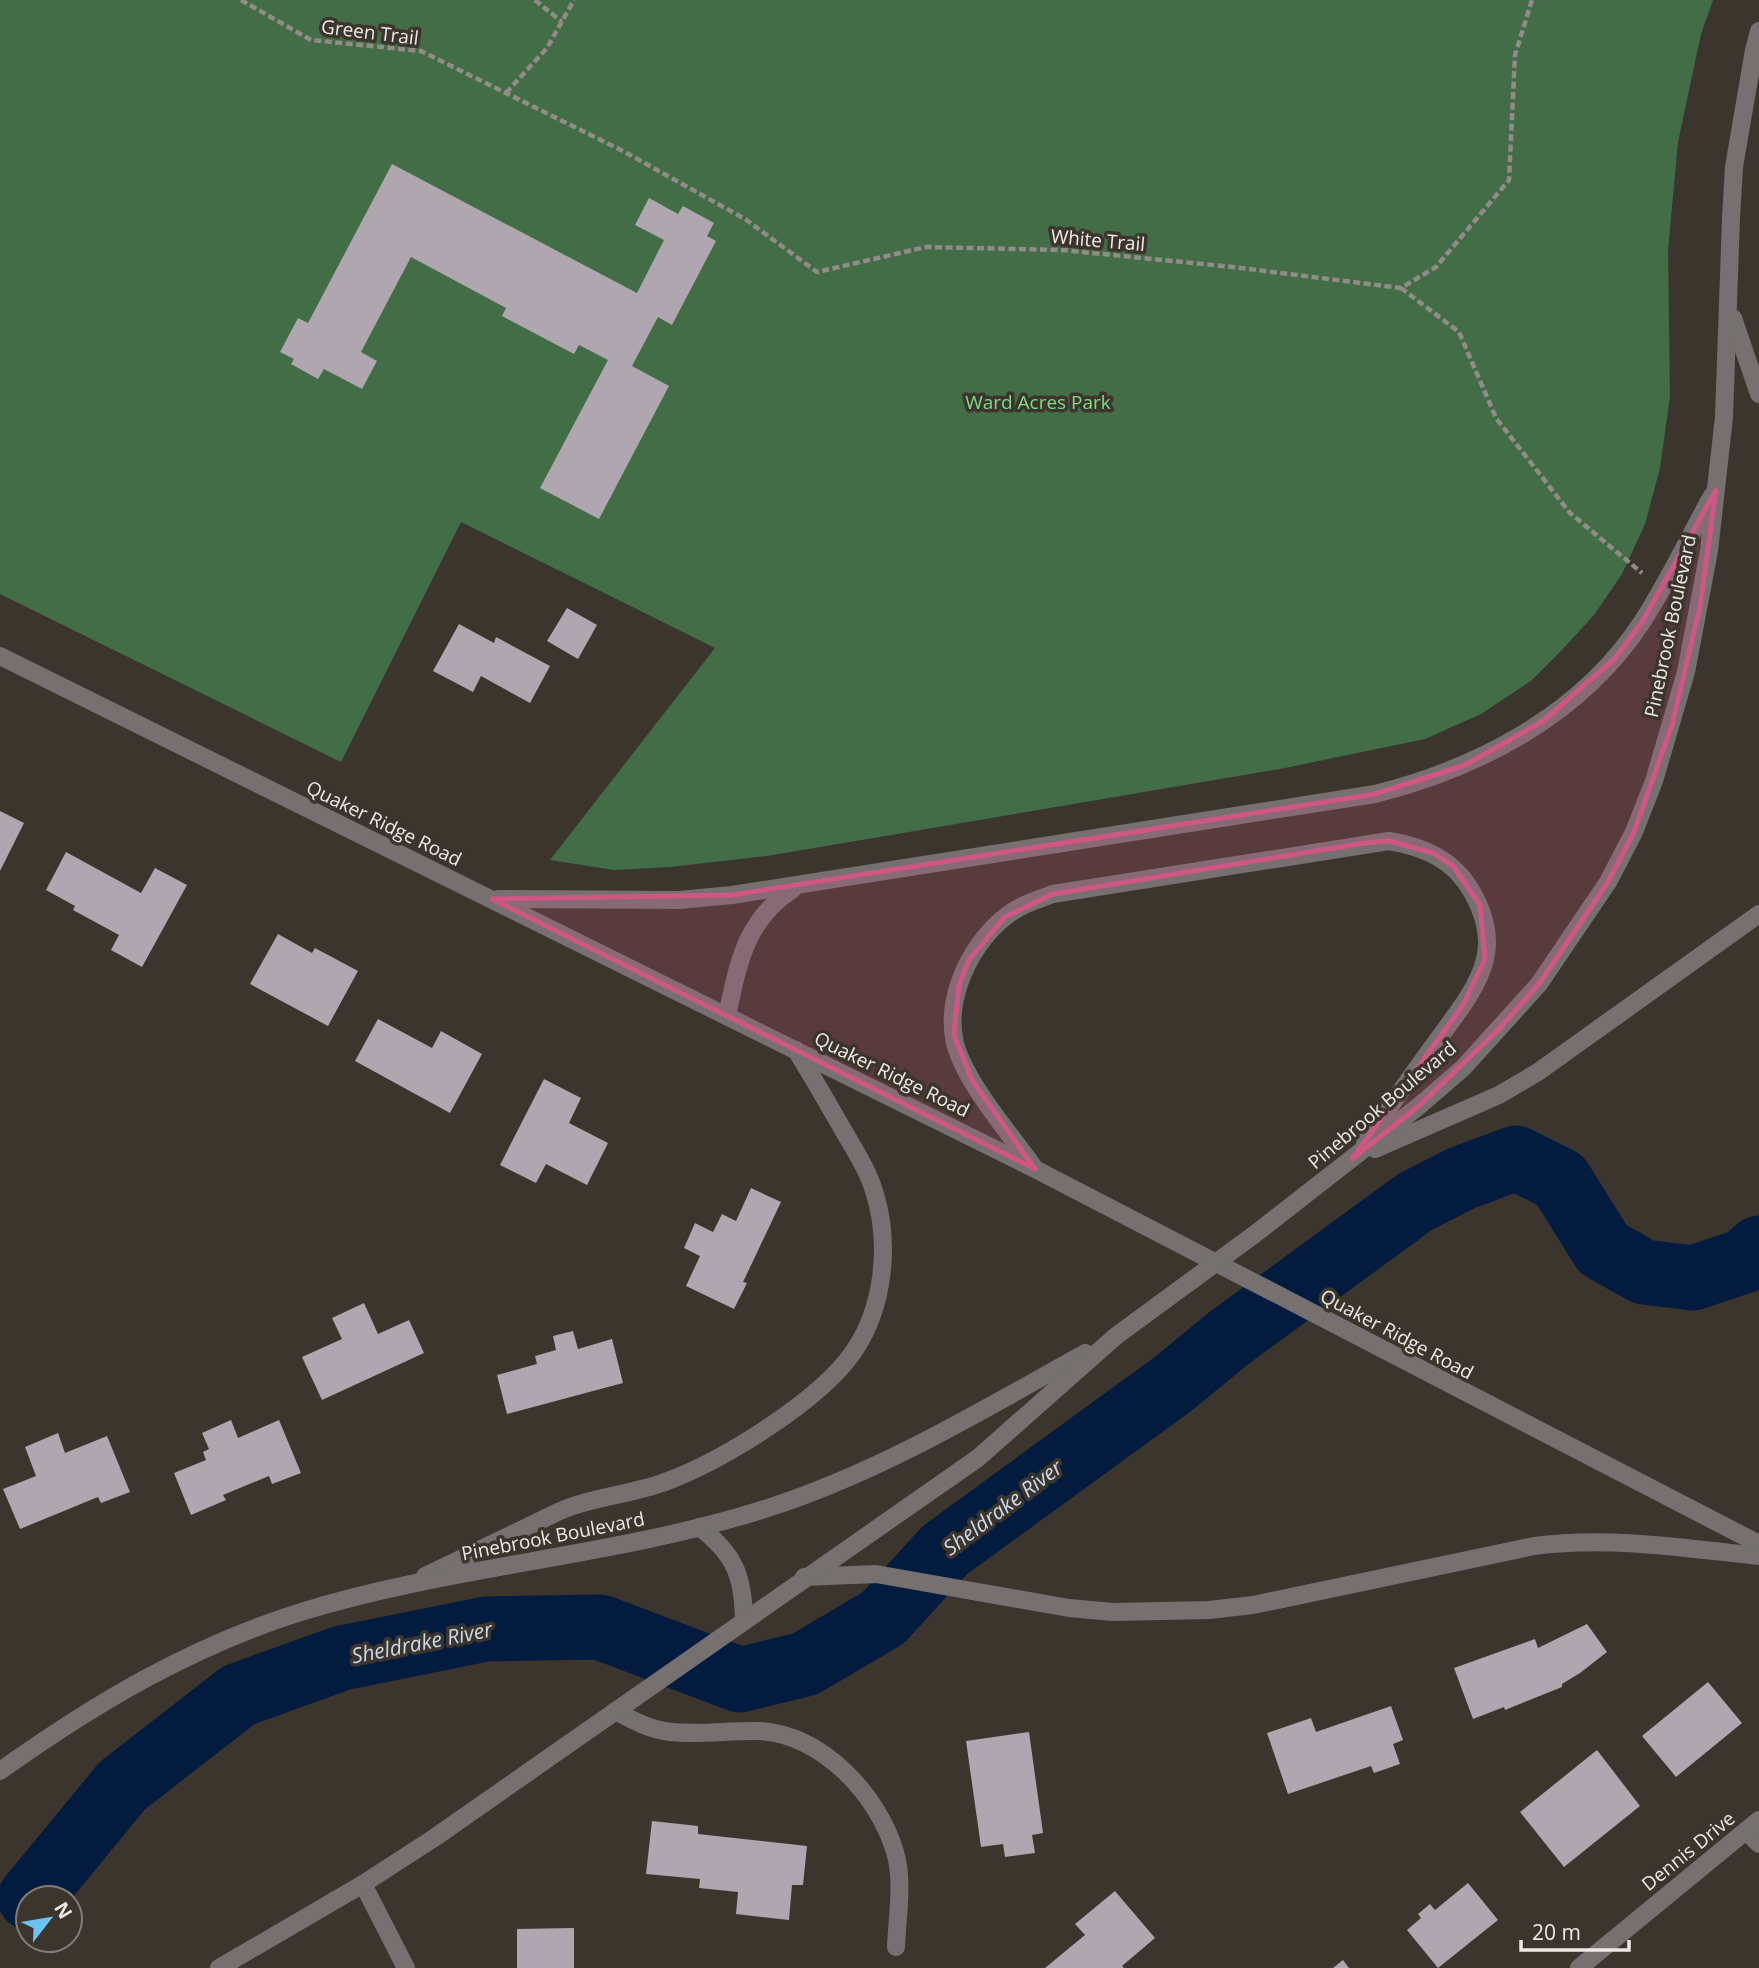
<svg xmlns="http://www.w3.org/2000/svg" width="1759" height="1968" font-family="'Open Sans',sans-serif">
	<rect width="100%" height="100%" fill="#3c352d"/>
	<path fill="#436d46" d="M0 0H1713L1701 34 1678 142 1668 250 1670 396 1660 468 1645 524 1622 574 1594 615 1562 650 1531 681 1481 714 1425 739 1280 769 767 856 670 867 614 870 550 860 715 648 461 522 341 762 0 594Z"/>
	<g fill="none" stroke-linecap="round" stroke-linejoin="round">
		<path stroke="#021b3e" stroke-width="65" d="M30 1898 122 1786 239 1695 342 1658 486 1629 600 1627 740 1680 805 1664 883 1618 945 1550 1173 1384 1229 1338 1415 1202 1462 1178 1516 1158 1560 1180 1603 1249 1644 1272 1693 1278 1744 1261 1759 1248"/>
	</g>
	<g fill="#afa6af">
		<path d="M392 164 637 293 664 240 635 225 649 198 678 214 683 206 714 223 707 236 716 241 672 325 658 317 632 366 669 386 599 519 540 488 608 360 579 345 574 354 502 316 506 308 411 257 361 352 377 361 362 389 324 369 318 379 291 364 294 359 280 352 298 318 308 323Z"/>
		<path d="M567 608 597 625 578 659 547 641Z"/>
		<path d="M459 624 494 643 496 637 550 666 530 703 481 676 473 692 433 671Z"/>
		<path d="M0 811 24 823 0 871Z"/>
		<path d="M66 852 141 893 155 868 187 885 142 967 111 950 119 935 73 910 75 906 46 890Z"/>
		<path d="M278 934 312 953 315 948 358 971 328 1026 250 984Z"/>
		<path d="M378 1019 432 1048 441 1031 482 1054 450 1113 355 1061Z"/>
		<path d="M544 1079 581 1098 569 1123 608 1143 587 1185 546 1164 536 1183 500 1165Z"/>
		<path d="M751 1188 781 1202 743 1282 747 1283 734 1309 686 1286 700 1256 684 1248 695 1223 713 1232 722 1214 736 1221Z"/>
		<path d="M364 1303 378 1334 409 1320 424 1353 322 1400 302 1357 342 1339 332 1318Z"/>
		<path d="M573 1331 578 1349 612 1339 623 1383 507 1414 497 1375 537 1364 535 1356 556 1350 553 1336Z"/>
		<path d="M231 1420 238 1438 279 1420 301 1473 272 1484 269 1476 223 1495 226 1500 191 1515 174 1473 206 1460 203 1452 209 1449 202 1433Z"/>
		<path d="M58 1433 65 1453 107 1436 130 1492 101 1503 98 1497 20 1529 3 1489 36 1476 25 1447Z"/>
		<path d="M1587 1624 1607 1652 1580 1673 1562 1684V1687L1505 1710 1504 1707 1473 1719 1454 1668 1535 1639 1538 1648Z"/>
		<path d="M1708 1682 1742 1723 1676 1777 1642 1736Z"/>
		<path d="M1391 1706 1403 1740 1393 1744 1400 1764 1374 1773 1371 1766 1288 1794 1267 1733 1311 1718 1316 1732Z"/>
		<path d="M1029 1732 1043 1833 1032 1835 1035 1853 1005 1857 1003 1844 981 1847 966 1741Z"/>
		<path d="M1597 1750 1640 1806 1564 1867 1520 1812Z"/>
		<path d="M652 1821 698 1826V1834L807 1846 803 1885H792L789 1920 736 1914 738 1892 699 1888 700 1879 646 1874Z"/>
		<path d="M1468 1883 1498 1920 1438 1968 1407 1930 1421 1918 1418 1914 1430 1904 1435 1910Z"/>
		<path d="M1115 1891 1155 1938 1122 1966 1124 1968H1045L1085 1935 1075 1924Z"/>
		<path d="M574 1928V1968H517V1929Z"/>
		<path d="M1343 1960 1349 1968H1333Z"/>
	</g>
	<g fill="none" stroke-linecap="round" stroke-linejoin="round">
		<g stroke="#928c86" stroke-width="4.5" stroke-dasharray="7 3.5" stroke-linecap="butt">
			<path d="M241 0 311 40 421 51 623 151 745 219 817 272 926 247 1062 250 1233 267 1401 288 1436 267 1509 180 1515 55 1532 0"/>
			<path d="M535 0 562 22"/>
			<path d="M506 93 547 48 574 0"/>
			<path d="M1401 288 1459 332 1496 418 1570 513 1642 573"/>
		</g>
		<g stroke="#767070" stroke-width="18">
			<path d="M1733 318 1759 394"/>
			<path d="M0 656 1035 1169 1759 1544"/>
			<path d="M498 899 679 900 732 895 1375 794C1479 768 1582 714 1642 622 1668 582 1689 537 1712 496"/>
			<path d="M727 1016C738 964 745 920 793 889"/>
			<path d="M1375 1149 1499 1095 1538 1072 1759 914"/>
			<path d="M1033 1166C1010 1134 977 1096 961 1060 938 1012 966 948 1005 917 1020 905 1036 900 1053 894L1389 841C1425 847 1454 860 1472 892 1483 911 1491 936 1485 959 1478 989 1454 1017 1436 1042 1412 1075 1388 1109 1365 1142"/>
			<path d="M699 1527C735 1554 743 1576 744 1619"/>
			<path d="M425 1576C458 1560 492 1544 525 1528 541 1521 557 1511 573 1506 603 1496 635 1493 665 1482 722 1461 820 1401 854 1351 884 1307 890 1244 875 1194 868 1170 854 1149 842 1128 827 1102 812 1076 796 1050"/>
			<path d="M804 1577 876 1574 1069 1608 1113 1612 1209 1610 1253 1605 1534 1546C1609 1536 1684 1548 1759 1556"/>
			<path d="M615 1711C631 1719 646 1728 664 1731 695 1736 728 1730 760 1731 822 1735 878 1794 895 1852 904 1882 897 1917 896 1947"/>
			<path d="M0 1771C94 1704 191 1646 301 1612 453 1565 616 1557 768 1508 880 1472 983 1410 1085 1353"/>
			<path d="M1746 1831 1759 1844"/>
			<path d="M363 1884 406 1968"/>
			<path d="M219 1968 363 1884 434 1838 978 1458 1116 1336 1255 1234 1419 1106 1463 1068 1539 984 1608 882 1634 832 1654 781 1686 672 1709 551 1724 417 1731 218 1734 167 1754 50 1759 31"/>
			<path d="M1579 1968 1759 1820"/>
		</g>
	</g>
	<path fill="#cf5784" fill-opacity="0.2" stroke="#cf5784" stroke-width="5" stroke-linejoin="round" d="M1716 490 1700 607 1672 725 1634 832 1608 882 1539 984 1499 1029 1419 1106 1352 1159 1463 1005 1485 959 1480 905 1453 866 1433 853 1389 841 1365 843 1053 894 1005 917 969 960 959 985 954 1035 972 1080 1035 1169 492 899 732 895 1375 794 1465 765 1543 721 1615 658 1642 622Z"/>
	<g text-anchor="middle" stroke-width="7" stroke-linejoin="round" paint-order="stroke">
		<g font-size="19" fill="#eee9e5" stroke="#3c352d">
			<text transform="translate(370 32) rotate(7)" y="7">Green Trail</text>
			<text transform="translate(1098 240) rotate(5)" y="7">White Trail</text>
			<text transform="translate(1670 626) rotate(-78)" y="7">Pinebrook Boulevard</text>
			<text transform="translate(384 823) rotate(26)" y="7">Quaker Ridge Road</text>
			<text transform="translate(892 1074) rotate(26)" y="7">Quaker Ridge Road</text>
			<text transform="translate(1382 1105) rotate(-40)" y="7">Pinebrook Boulevard</text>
			<text transform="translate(1397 1334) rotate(28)" y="7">Quaker Ridge Road</text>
			<text transform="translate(553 1536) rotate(-11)" y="7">Pinebrook Boulevard</text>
			<text transform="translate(1688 1851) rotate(-39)" y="7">Dennis Drive</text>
		</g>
		<g font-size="19" fill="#7cdd84" stroke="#3c352d">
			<text x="1038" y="409">Ward Acres Park</text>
		</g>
		<g font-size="21" font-style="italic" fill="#cbd9ec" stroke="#3c352d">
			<text transform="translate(1003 1508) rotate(-37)" y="7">Sheldrake River</text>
			<text transform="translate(422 1643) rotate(-11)" y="7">Sheldrake River</text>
		</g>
	</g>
	<g transform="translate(49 1919) rotate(59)"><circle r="33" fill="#3c352d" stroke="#837d77" stroke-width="2"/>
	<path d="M0-5L12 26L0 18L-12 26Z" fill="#6dc2f3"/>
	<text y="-10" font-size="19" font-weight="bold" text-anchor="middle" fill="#eee9e5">N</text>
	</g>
	<path d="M1521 1940v10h108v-10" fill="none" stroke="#eee9e5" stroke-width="3.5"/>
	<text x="1532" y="1940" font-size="21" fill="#eee9e5" stroke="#3c352d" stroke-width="5" paint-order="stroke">20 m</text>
</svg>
